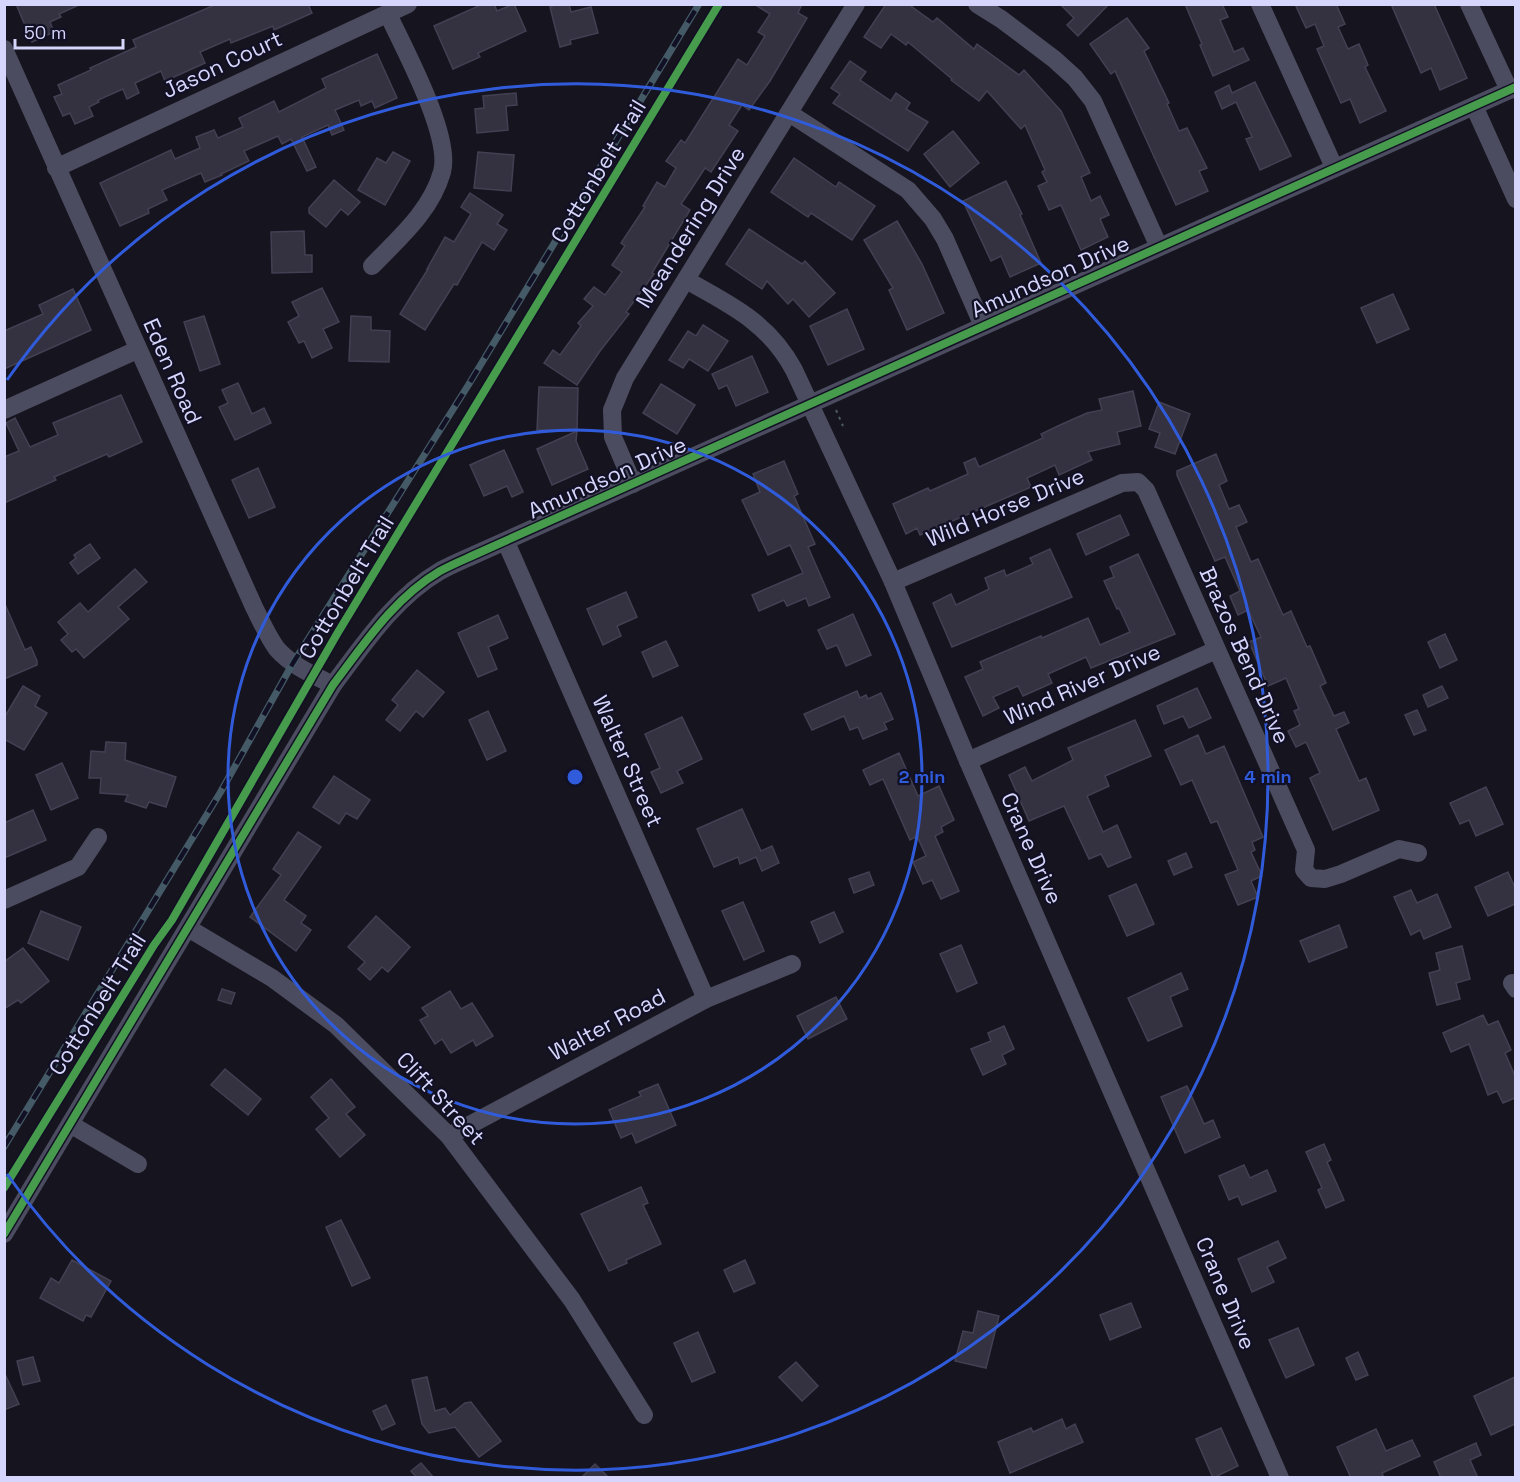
<svg xmlns="http://www.w3.org/2000/svg" width="1520" height="1482" font-family="'Space Grotesk',sans-serif">
	<rect width="100%" height="100%" fill="#16141f"/>
	<g fill="#343241" stroke="#424052" stroke-width="1.5">
		<path d="M16 4H81L59 14 61 17 50 22 54 32 32 42Z"/>
		<path d="M217 4H308L312 13 274 30 273 26 231 43 230 39 200 52 205 63 165 81 161 71 135 83 139 93 127 99 123 89 98 100 99 102 89 107 93 116 75 124 70 113 63 116 54 97 62 94 58 85 91 70 90 68 136 47 133 40Z"/>
		<path d="M483 4H494L497 11 514 4 526 31 478 53 480 57 453 69 434 26Z"/>
		<path d="M558 4H569L571 12 591 7 598 33 570 40 571 44 560 47 550 7Z"/>
		<path d="M754 4H802L798 13 807 18 770 81 749 110 742 105 729 125 738 131 711 172 705 168 690 191 681 204 690 210 652 273 654 274 626 312 629 314 600 351 577 385 544 363 553 350 560 355 581 326 578 323 593 306 584 299 594 287 605 295 622 272 612 265 625 246 621 243 645 207 643 206 657 182 665 187 676 168 666 161 681 140 685 143 738 59 747 65 765 36 758 32 770 14Z"/>
		<path d="M886 4H908L933 22 937 18 974 49 977 44 1019 75 1024 70 1061 111 1090 173 1081 177 1091 201 1100 196 1109 215 1100 219 1108 237 1081 250 1061 205 1049 210 1038 186 1047 182 1042 172 1045 170 1025 125 1021 129 987 91 979 101 951 80 952 79 908 42 906 45 891 34 881 48 864 37Z"/>
		<path d="M1060 4H1109L1078 36 1067 25 1074 18Z"/>
		<path d="M1185 4H1222L1228 17 1220 20 1234 52 1243 48 1249 60 1213 76 1200 45 1202 44Z"/>
		<path d="M1295 4H1336L1345 24 1338 27 1348 49 1359 44 1368 65 1365 67 1386 111 1360 123 1350 99 1341 103 1317 49 1324 46 1315 24 1306 28Z"/>
		<path d="M1391 4H1434L1467 78 1440 90 1431 68 1421 73Z"/>
		<path d="M1127 18 1149 48 1144 51 1169 103 1167 104 1179 131 1187 128 1207 168 1199 171 1208 191 1176 205 1115 71 1111 74 1090 44Z"/>
		<path d="M377 54 397 98 375 108 372 101 361 106 359 100 335 110 344 130 332 135 328 125 302 137 316 167 307 171 291 139 282 144 278 136 244 151 249 161 221 174 222 175 205 182 201 173 162 190 167 200 148 209 149 213 120 226 100 183 171 150 175 159 200 148 196 137 214 130 218 138 243 127 239 118 274 101 279 112 326 88 322 79Z"/>
		<path d="M850 61 866 72 860 80 891 101 896 93 910 103 906 109 928 122 908 151 833 103 840 94 831 88Z"/>
		<path d="M1255 82 1291 156 1260 170 1246 139 1252 137 1236 102 1222 109 1215 92 1229 85 1232 93Z"/>
		<path d="M516 93 517 105 506 106 508 130 477 133 475 109 484 108 483 96Z"/>
		<path d="M953 131 979 163 950 187 924 154Z"/>
		<path d="M393 152 410 161 385 205 358 190 377 158 386 163Z"/>
		<path d="M478 152 514 155 511 191 474 188Z"/>
		<path d="M794 158 836 187 839 182 875 206 852 240 811 213 808 217 771 192Z"/>
		<path d="M334 180 360 202 348 215 341 209 326 227 309 213V208Z"/>
		<path d="M1006 181 1022 214 1020 215 1041 263 1010 277 1001 256 991 261 963 201Z"/>
		<path d="M470 193 503 215 497 224 507 230 494 250 482 242 457 285 454 284 425 330 400 314 428 269H427L445 237 454 242 471 214 461 207Z"/>
		<path d="M897 221 922 264 944 313 907 330 889 290 893 288 864 240Z"/>
		<path d="M749 229 802 264 805 261 835 293 809 317 793 299 788 304 767 281 762 289 726 264Z"/>
		<path d="M304 231 305 255H312V272L272 273 271 232Z"/>
		<path d="M322 288 339 322 323 329 332 348 312 358 304 341 299 343 288 322 299 316 292 302Z"/>
		<path d="M73 289 91 330 4 369V331L43 314 39 305Z"/>
		<path d="M1393 294 1409 329 1377 343 1361 308Z"/>
		<path d="M847 309 864 349 828 365 810 326Z"/>
		<path d="M204 316 220 364 200 371 184 322Z"/>
		<path d="M351 316 371 317V330L390 331 389 362 349 361Z"/>
		<path d="M703 325 728 341 708 371 689 359 683 368 669 360 688 331 696 336Z"/>
		<path d="M752 356 768 392 736 406 727 385 719 389 712 374Z"/>
		<path d="M238 383 252 414 264 408 271 423 235 440 219 407 228 403 222 390Z"/>
		<path d="M661 384 695 405 677 434 643 413Z"/>
		<path d="M539 387 578 388 577 431 537 430Z"/>
		<path d="M1133 391 1141 426 1117 432 1120 444 1088 452 1092 460 1059 475 1055 465 1027 478 1031 487 920 535 917 528 906 534 893 504 928 488 930 491 968 474 964 463 975 458 979 467 1043 438 1041 434 1060 425 1087 413 1102 410 1099 399Z"/>
		<path d="M121 395 142 442 109 457 107 454 54 477 56 480 4 503V457L19 451 6 423 15 418 30 447 58 435 53 423Z"/>
		<path d="M1159 402 1190 414 1175 454 1155 447 1160 433 1149 429Z"/>
		<path d="M577 431 576 441 588 469 552 485 537 449Z"/>
		<path d="M504 450 523 492 512 497 507 486 484 496 470 465Z"/>
		<path d="M1216 454 1227 481 1219 485 1229 509 1239 505 1247 522 1236 527 1251 562 1258 559 1283 615 1291 611 1307 647 1310 646 1326 683 1320 686 1334 716 1344 712 1349 723 1336 729 1359 781 1366 778 1379 810 1333 830 1310 778 1320 773 1306 742 1296 747 1288 731 1300 725 1294 711 1299 709 1286 678 1268 686 1249 642 1261 637 1248 610 1238 615 1230 596 1240 591 1225 557 1215 561 1177 475V471Z"/>
		<path d="M784 461 798 494 794 496 815 544 808 547 830 597 809 606 806 598 787 606 784 600 759 611 752 595 803 573 790 545 768 555 742 500 760 492 753 474Z"/>
		<path d="M258 468 275 507 249 518 232 480Z"/>
		<path d="M1120 515 1129 535 1086 555 1077 534Z"/>
		<path d="M90 544 100 558 78 574 70 563 76 558 74 555Z"/>
		<path d="M1050 549 1072 597 952 647 933 603 951 594 956 605 981 593 989 589 985 578 1004 570 1006 576 1033 564 1030 558Z"/>
		<path d="M1138 554 1175 634 1091 668 1086 657 1048 674 1052 683 1023 696 1018 686 993 697 999 708 983 716 965 677 983 669 980 662 1041 636 1042 638 1088 618 1100 645 1130 632 1119 608 1117 609 1104 581 1114 577 1110 567Z"/>
		<path d="M135 569 147 582 118 607 129 619 84 658 76 649 72 652 61 640 68 634 58 622 80 603 88 612Z"/>
		<path d="M626 592 637 617 617 626 621 636 603 645 587 609Z"/>
		<path d="M4 602 25 650 31 647 37 661V665L4 679Z"/>
		<path d="M853 614 871 655 846 666 837 645 827 649 818 630Z"/>
		<path d="M498 615 508 638 488 647 497 669 478 677 458 633Z"/>
		<path d="M1445 634 1457 660 1440 668 1428 642Z"/>
		<path d="M666 641 678 666 653 677 642 652Z"/>
		<path d="M417 670 444 692 423 717 416 711 400 731 386 720 398 705 392 700Z"/>
		<path d="M23 686 40 696 35 706 47 713 24 750 4 739V718Z"/>
		<path d="M1442 686 1448 698 1428 707 1423 695Z"/>
		<path d="M1197 688 1211 718 1189 728 1183 716 1164 724 1157 706Z"/>
		<path d="M857 691 860 698 866 695 868 699 881 693 893 719 884 723 887 729 863 739 858 727 850 730 844 716 812 730 804 714Z"/>
		<path d="M1417 710 1426 730 1414 735 1405 715Z"/>
		<path d="M488 711 506 751 487 760 469 720Z"/>
		<path d="M682 717 702 759 677 771 683 783 661 793 651 772 660 768 645 734Z"/>
		<path d="M1135 720 1151 756 1105 776 1109 786 1087 796 1103 832 1117 825 1131 857 1108 867 1101 854 1089 859 1064 806 1029 821 1009 775 1025 767 1032 781 1073 760 1068 748Z"/>
		<path d="M1198 735 1206 754 1224 746 1263 837 1252 842 1255 850 1251 852 1262 876 1251 881 1258 897 1238 905 1225 875 1238 870 1217 821 1211 823 1192 780 1181 785 1165 750Z"/>
		<path d="M106 742 126 743 125 760 176 777 166 807 149 802 146 808 125 801 128 795 100 793 101 778H89L91 751 105 752Z"/>
		<path d="M899 753 918 796 939 786 954 820 941 827 943 832 935 836 959 891 941 899 932 880 923 884 913 862 926 856 917 836 910 840 883 779 870 785 863 770Z"/>
		<path d="M62 763 78 798 51 810 36 775Z"/>
		<path d="M334 776 370 800 357 819 346 813 339 824 313 807Z"/>
		<path d="M1486 787 1503 824 1476 836 1469 820 1460 824 1450 803Z"/>
		<path d="M742 809 761 851 772 846 779 863 762 871 756 857 740 864 738 857 714 867 697 829Z"/>
		<path d="M33 810 46 840 4 858V823Z"/>
		<path d="M298 832 321 847 284 900 306 916 301 923 311 930 296 951 250 917 281 875 273 869Z"/>
		<path d="M1186 853 1192 867 1174 875 1168 861Z"/>
		<path d="M869 872 874 885 854 893 849 879Z"/>
		<path d="M1508 872 1515 888V904L1488 916 1475 887Z"/>
		<path d="M1136 884 1154 924 1127 936 1109 896Z"/>
		<path d="M1411 890 1417 903 1437 894 1451 927 1424 939 1420 930 1411 935 1394 897Z"/>
		<path d="M743 902 764 951 744 960 722 911Z"/>
		<path d="M41 911 81 927 68 960 28 943Z"/>
		<path d="M834 912 843 932 820 943 811 922Z"/>
		<path d="M376 916 410 947 388 972 382 967 370 980 358 969 365 962 348 947Z"/>
		<path d="M1339 925 1347 947 1309 962 1300 941Z"/>
		<path d="M961 945 977 983 957 992 940 954Z"/>
		<path d="M1462 946 1470 979 1456 983 1460 999 1437 1005 1429 973 1440 970 1436 953Z"/>
		<path d="M23 948 49 981 21 1003 18 1000 4 1009V962Z"/>
		<path d="M1181 973 1188 989 1170 997 1182 1026 1148 1041 1128 998Z"/>
		<path d="M222 989 235 993 231 1004 218 1000Z"/>
		<path d="M450 991 461 1009 472 1003 493 1036 476 1046 473 1040 451 1053 442 1039 435 1044 420 1020 428 1016 422 1008Z"/>
		<path d="M836 997 847 1019 808 1039 797 1016Z"/>
		<path d="M1483 1015 1488 1025 1498 1021 1511 1050 1505 1053 1515 1076V1098L1503 1103 1497 1091 1488 1095 1469 1044 1451 1052 1443 1033Z"/>
		<path d="M1004 1026 1014 1049 1002 1055 1006 1064 983 1075 971 1049 991 1041 988 1033Z"/>
		<path d="M225 1069 261 1099 248 1115 211 1085Z"/>
		<path d="M331 1079 355 1107 346 1114 365 1135 340 1157 316 1129 329 1118 311 1097Z"/>
		<path d="M658 1084 676 1125 636 1143 632 1133 621 1138 609 1110 641 1096 639 1092Z"/>
		<path d="M1187 1086 1204 1124 1213 1120 1220 1137 1185 1153 1161 1097Z"/>
		<path d="M1324 1144 1331 1160 1327 1162 1344 1200 1326 1208 1318 1190 1322 1188 1306 1152Z"/>
		<path d="M1244 1165 1250 1178 1267 1170 1276 1191 1242 1205 1238 1196 1229 1200 1219 1176Z"/>
		<path d="M641 1187 648 1203 643 1205 661 1244 626 1260 627 1263 609 1271 581 1214Z"/>
		<path d="M341 1220 370 1278 352 1286 326 1227Z"/>
		<path d="M1278 1241 1286 1258 1267 1267 1274 1282 1252 1292 1238 1259Z"/>
		<path d="M72 1260 111 1281 91 1317 86 1315 83 1321 40 1298 51 1278 59 1283Z"/>
		<path d="M745 1260 755 1283 734 1292 724 1270Z"/>
		<path d="M1131 1303 1141 1327 1110 1340 1100 1315Z"/>
		<path d="M978 1311 999 1316 986 1368 955 1361 963 1331 973 1333Z"/>
		<path d="M1298 1328 1314 1365 1286 1378 1269 1340Z"/>
		<path d="M698 1332 715 1372 692 1382 674 1343Z"/>
		<path d="M1358 1352 1368 1375 1356 1380 1346 1358Z"/>
		<path d="M33 1357 40 1381 23 1385 17 1361Z"/>
		<path d="M796 1362 818 1386 802 1401 779 1377Z"/>
		<path d="M4 1372 19 1404 4 1410Z"/>
		<path d="M427 1377 435 1411 445 1408 450 1415 465 1403 471 1402 501 1441 479 1457 455 1427 429 1433 422 1424 412 1380Z"/>
		<path d="M1515 1377V1424L1491 1435 1474 1396Z"/>
		<path d="M386 1405 395 1424 382 1430 373 1411Z"/>
		<path d="M1062 1419 1066 1429 1075 1424 1083 1442 1010 1473 998 1442 1031 1428 1033 1432Z"/>
		<path d="M1221 1428 1238 1466 1213 1478 1196 1439Z"/>
		<path d="M1376 1429 1386 1451 1412 1440 1420 1456 1382 1473 1384 1478H1351L1337 1447Z"/>
		<path d="M1476 1443 1481 1455 1470 1460 1478 1478H1441L1434 1462Z"/>
		<path d="M421 1463 434 1478H417L411 1471Z"/>
		<path d="M595 1464 609 1478H581Z"/>
	</g>
	<g fill="none" stroke-linecap="round" stroke-linejoin="round">
		<path stroke="#4c5b65" stroke-width="2" stroke-dasharray="3 4.5" stroke-linecap="butt" d="M836 410 843 426"/>
		<g stroke="#4b4c5f" stroke-width="18">
			<path d="M977 4 1001 19 1054 59 1075 78 1093 101 1159 247"/>
			<path d="M1260 4 1334 167"/>
			<path d="M1469 4 1509 90"/>
			<path d="M4 49 254 607C261 621 268 637 277 649 292 666 314 675 333 685"/>
			<path d="M1474 106 1516 199"/>
			<path d="M789 113 908 190 933 219 945 239 983 326"/>
			<path d="M56 168 408 4"/>
			<path d="M372 266C399 238 431 211 442 172 452 136 404 49 388 14"/>
			<path d="M686 280C731 305 769 323 794 370L893 582 968 761 1280 1478"/>
			<path d="M4 410 137 350"/>
			<path d="M633 484 613 437 612 410 625 378 856 4"/>
			<path d="M506 542 706 999"/>
			<path d="M893 582 1122 483 1138 482 1146 490 1306 850 1304 870 1311 878 1325 879 1341 874 1399 849 1418 853"/>
			<path d="M968 761 1216 650"/>
			<path d="M4 900 78 867 98 837"/>
			<path d="M188 928 272 978 336 1025 449 1136 572 1300 644 1415"/>
			<path d="M1512 983 1516 989"/>
			<path d="M70 1124 138 1164"/>
			<path d="M449 1136 706 999 792 964"/>
			<path d="M4 1234 333 685C364 644 394 598 440 571 451 565 463 560 474 555L1516 87"/>
		</g>
		<g stroke="#445a66" stroke-width="7">
			<path id="rail" d="M4 1147 220 793 293 663 469 384 699 4"/>
		</g>
		<use href="#rail" stroke="#121024" stroke-width="4.5" stroke-dasharray="14" stroke-linecap="butt"/>
		<g stroke="#121024" stroke-width="11">
			<g id="cycleway">
				<path d="M4 1188 154 945 172 920 337 634 719 4"/>
				<path d="M4 1234 333 685C364 644 394 598 440 571 451 565 463 560 474 555L1516 87"/>
			</g>
		</g>
		<use href="#cycleway" stroke="#469c4c" stroke-width="8"/>
	</g>
	<g fill="none" stroke="#305cdc" stroke-width="3">
		<circle cx="575" cy="777" r="347"/>
		<path d="M7 380A693 693 0 1 1 7 1174"/>
	</g>
	<g text-anchor="middle" stroke-width="4.5" stroke-linejoin="round" paint-order="stroke">
		<g font-size="22" fill="#d6d6fc" stroke="#121024">
			<text transform="translate(222 64) rotate(-25)" y="8">Jason Court</text>
			<text transform="translate(598 171) rotate(-59)" y="8">Cottonbelt Trail</text>
			<text transform="translate(690 227) rotate(-58)" y="8">Meandering Drive</text>
			<text transform="translate(1050 276) rotate(-24)" y="8">Amundson Drive</text>
			<text transform="translate(173 371) rotate(66)" y="8">Eden Road</text>
			<text transform="translate(607 477) rotate(-24)" y="8">Amundson Drive</text>
			<text transform="translate(1005 507) rotate(-23)" y="8">Wild Horse Drive</text>
			<text transform="translate(346 587) rotate(-59)" y="8">Cottonbelt Trail</text>
			<text transform="translate(1245 655) rotate(66)" y="8">Brazos Bend Drive</text>
			<text transform="translate(1082 684) rotate(-24)" y="8">Wind River Drive</text>
			<text transform="translate(628 761) rotate(66)" y="8">Walter Street</text>
			<text transform="translate(1032 848) rotate(66)" y="8">Crane Drive</text>
			<text transform="translate(97 1004) rotate(-58)" y="8">Cottonbelt Trail</text>
			<text transform="translate(607 1024) rotate(-28)" y="8">Walter Road</text>
			<text transform="translate(441 1098) rotate(47)" y="8">Clift Street</text>
			<text transform="translate(1226 1293) rotate(67)" y="8">Crane Drive</text>
		</g>
	</g>
	<circle cx="575" cy="777" r="9" fill="#305cdc" stroke="#121024" stroke-width="3"/>
	<g font-size="18" text-anchor="middle" font-weight="bold" fill="#305cdc" stroke="#121024" stroke-width="4.5" stroke-linejoin="round" paint-order="stroke">
		<text x="922" y="783">2 min</text>
		<text x="1268" y="783">4 min</text>
	</g>
	<rect width="1520" height="1482" fill="none" stroke="#d6d6fc" stroke-width="12"/>
	<path d="M15 39v9h108v-9" fill="none" stroke="#d6d6fc" stroke-width="3"/>
	<text x="24" y="39" font-size="18" fill="#d6d6fc" stroke="#121024" stroke-width="4.5" paint-order="stroke">50 m</text>
</svg>
